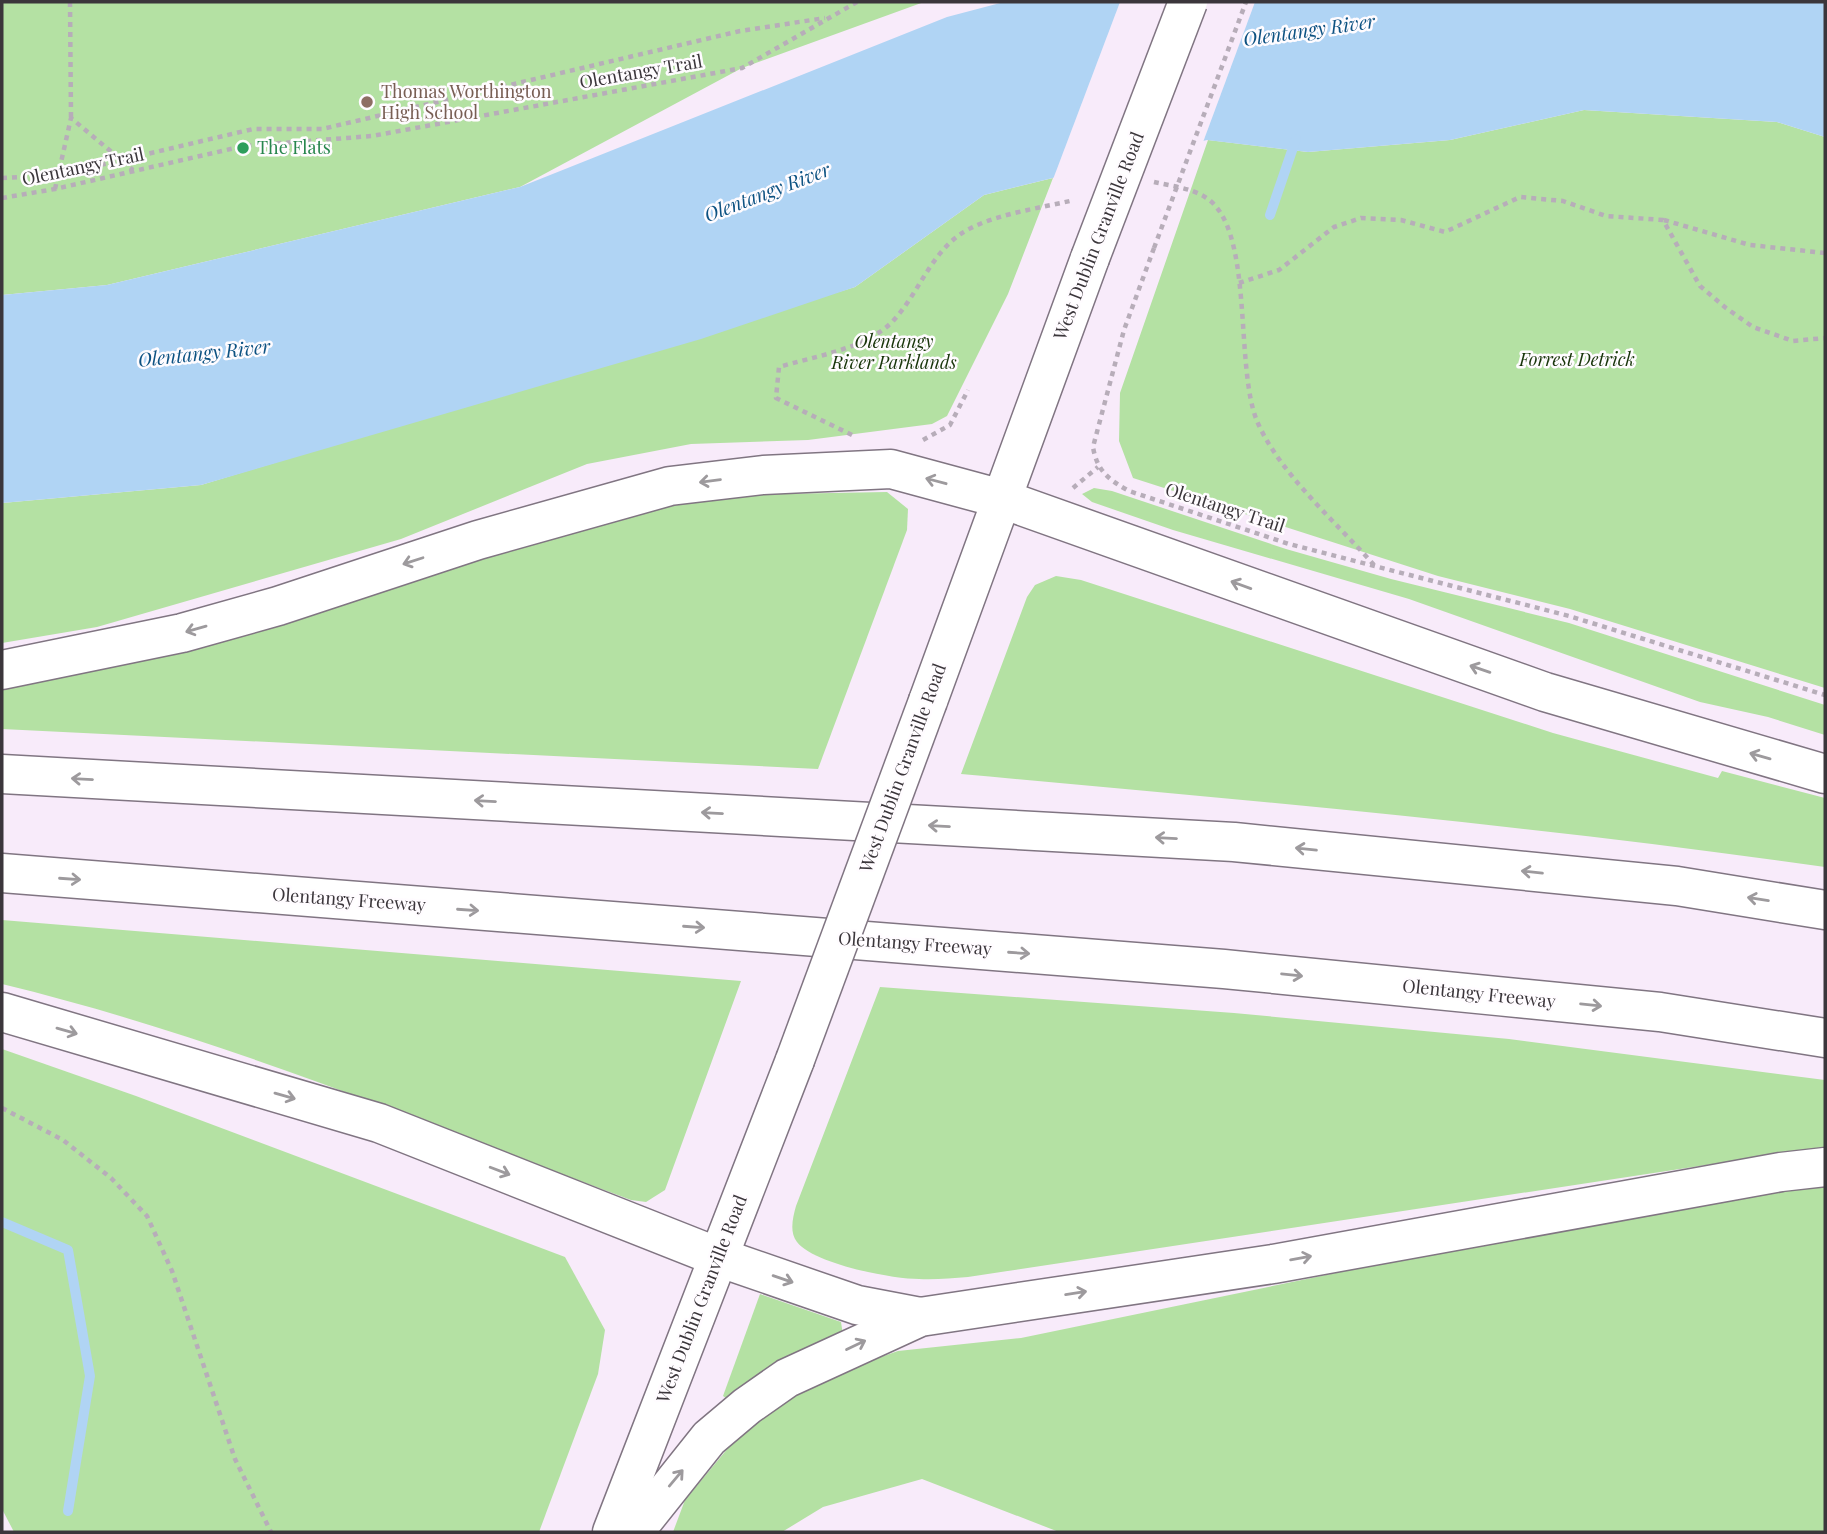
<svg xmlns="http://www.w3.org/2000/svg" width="1827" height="1534" font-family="'Playfair Display',serif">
	<rect width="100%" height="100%" fill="#f8ebfa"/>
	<g fill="#b4e1a3">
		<path d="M2 2H924L742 68 520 187 107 285 2 295Z"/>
		<path d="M1584 110 1777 122 1825 137V688L1570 609 1438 576 1133 478 1119 441 1120 393 1208 140 1308 152 1450 140Z"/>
		<path d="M1053 178 1008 294 947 416 932 424 808 440 691 444 587 464 401 539 97 627 2 643V503L201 485 855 287 984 195Z"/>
		<path d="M1094 488 1112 491 1286 549 1391 579 1569 623 1825 705V735L1768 717 1700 702 1409 599 1173 530 1092 502 1082 494Z"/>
		<path d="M887 492 908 509 907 530 818 769 2 729V683L586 517 715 495Z"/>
		<path d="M1056 576 1081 580 1553 733 1718 778 1722 771 1825 798V867C1538 826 1250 800 961 774L1027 597 1035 585Z"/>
		<path d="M2 920 741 981 665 1190 646 1202 631 1200C424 1123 217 1036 2 984Z"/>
		<path d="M880 987 1234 1013 1509 1039 1825 1080V1147L968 1277C952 1278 935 1280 919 1279 892 1279 814 1264 797 1242 789 1232 793 1217 796 1206Z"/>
		<path d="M2 1049 136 1096 565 1257 605 1330 598 1374 539 1532H14L2 1509Z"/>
		<path d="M1825 1186V1532H1059L922 1479 823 1507 782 1532H673L685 1500 743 1430 784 1401 832 1374 898 1351 1021 1338 1588 1221 1793 1188Z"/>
		<path d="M760 1294 841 1322 843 1335 730 1401 723 1396Z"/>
	</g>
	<path fill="#b0d4f4" d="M1004 2H1825V137L1777 122 1584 110 1450 140 1308 152 1207 140 984 195 855 287 701 339 201 485 2 503V295L107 285 520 187 947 17Z"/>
	<path fill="#f8ebfa" d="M1120 2H1255L1202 145 1052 182Z"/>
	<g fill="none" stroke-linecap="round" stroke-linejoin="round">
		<g stroke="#b0d4f4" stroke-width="10">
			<path d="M1270 215 1296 139"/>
			<path d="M2 1222 68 1250 90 1376 68 1511"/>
		</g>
		<g stroke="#807582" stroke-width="41">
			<g id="primary">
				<path d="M928 701 1090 258"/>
				<path d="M612 1532 795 1060"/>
			</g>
		</g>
		<g stroke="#807582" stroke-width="41">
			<g id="motorway">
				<path d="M2 670 182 633 278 606 478 540 670 486 763 475 891 469 1002 499 1545 692 1825 774"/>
				<path d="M2 774 1234 842 1677 886 1825 910"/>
				<path d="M2 873 1224 969 1660 1012 1825 1038"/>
				<path d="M2 1012 379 1123 718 1257 857 1305 920 1317"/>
				<path d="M634 1532 709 1438 747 1406 787 1378 920 1317 1273 1264 1781 1172 1825 1167"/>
			</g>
		</g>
		<g stroke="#b7adb9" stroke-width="4.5" stroke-dasharray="5 5" stroke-linecap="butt">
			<path d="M70 2 71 118"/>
			<path d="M2 178 58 175 253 129H322L740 31 825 18"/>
			<path d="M1154 182C1171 186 1191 188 1205 197 1255 227 1234 365 1257 421 1279 473 1336 522 1374 565"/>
			<path d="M55 189 71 118 133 170"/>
			<path d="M2 198 55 189 244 146 372 136 742 68 857 2"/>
			<path d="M1664 220 1750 245 1825 253"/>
			<path d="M1154 248 1124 330 1093 447C1097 471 1109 480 1129 491L1289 544 1569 616 1825 695"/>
			<path d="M1239 283 1279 270 1334 227 1361 218 1401 220 1445 232 1520 197 1563 201 1606 216 1663 220 1700 286 1726 308 1753 327 1793 341 1825 338"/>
			<path d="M852 435 776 398 779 367C815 356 866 349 893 321 921 291 932 247 971 228 1001 213 1041 208 1074 200"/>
			<path d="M923 440 950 425 968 390"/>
			<path d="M1073 488 1098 467"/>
			<path d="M2 1108 63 1140 111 1178 147 1216 172 1271 235 1459 271 1532"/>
		</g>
		<use href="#primary" stroke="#fff" stroke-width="38"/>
		<use href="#motorway" stroke="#fff" stroke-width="38"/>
		<g stroke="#807582" stroke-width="41" stroke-linecap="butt">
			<g id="primary-bridge">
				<path d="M1090 258 1188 2"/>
				<path d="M795 1060 928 701"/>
			</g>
		</g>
		<path stroke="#b7adb9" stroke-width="4.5" stroke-dasharray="5 5" stroke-linecap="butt" d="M1154 248 1246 2"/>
		<use href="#primary-bridge" stroke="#fff" stroke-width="38"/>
	</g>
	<defs><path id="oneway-shaft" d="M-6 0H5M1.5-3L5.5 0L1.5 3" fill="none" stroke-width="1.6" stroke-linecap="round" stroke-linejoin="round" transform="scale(1.75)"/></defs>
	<g stroke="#9d9a9d">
		<use href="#oneway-shaft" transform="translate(710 481) rotate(173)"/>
		<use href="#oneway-shaft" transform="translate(936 481) rotate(-165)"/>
		<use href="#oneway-shaft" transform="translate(413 561) rotate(162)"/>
		<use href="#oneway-shaft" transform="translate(1241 585) rotate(-160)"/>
		<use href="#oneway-shaft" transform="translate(196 629) rotate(164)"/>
		<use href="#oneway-shaft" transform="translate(1480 669) rotate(-161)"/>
		<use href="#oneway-shaft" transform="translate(1760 756) rotate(-164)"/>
		<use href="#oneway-shaft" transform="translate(82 779) rotate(-177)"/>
		<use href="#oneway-shaft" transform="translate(485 801) rotate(-177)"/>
		<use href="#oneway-shaft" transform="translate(712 813) rotate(-177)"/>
		<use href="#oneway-shaft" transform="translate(939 826) rotate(-177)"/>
		<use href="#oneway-shaft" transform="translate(1166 838) rotate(-177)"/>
		<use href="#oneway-shaft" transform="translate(1306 849) rotate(-174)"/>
		<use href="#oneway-shaft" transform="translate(1532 872) rotate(-174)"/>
		<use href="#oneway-shaft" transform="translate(70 879) rotate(4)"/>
		<use href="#oneway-shaft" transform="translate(1758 899) rotate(-171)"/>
		<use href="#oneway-shaft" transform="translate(468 910) rotate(4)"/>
		<use href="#oneway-shaft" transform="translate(694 927) rotate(4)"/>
		<use href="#oneway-shaft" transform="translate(1019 953) rotate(4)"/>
		<use href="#oneway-shaft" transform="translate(1292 975) rotate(6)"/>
		<use href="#oneway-shaft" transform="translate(1591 1005) rotate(6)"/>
		<use href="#oneway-shaft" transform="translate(67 1031) rotate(16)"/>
		<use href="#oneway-shaft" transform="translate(285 1096) rotate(16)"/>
		<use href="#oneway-shaft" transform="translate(500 1171) rotate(21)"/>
		<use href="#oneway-shaft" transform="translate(1301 1258) rotate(-10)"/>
		<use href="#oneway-shaft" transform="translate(783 1279) rotate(19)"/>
		<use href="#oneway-shaft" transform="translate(1076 1293) rotate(-9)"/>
		<use href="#oneway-shaft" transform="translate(856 1345) rotate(-26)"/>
		<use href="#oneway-shaft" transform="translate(676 1478) rotate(-50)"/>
	</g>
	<circle fill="#8d6e63" stroke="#fffcff" stroke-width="2.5" cx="367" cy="102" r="7"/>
	<circle fill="#2e9e5b" stroke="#fffcff" stroke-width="2.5" cx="243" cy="148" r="7"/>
	<g text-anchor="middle" stroke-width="5" stroke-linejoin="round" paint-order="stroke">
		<g font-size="18" fill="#3b363b" stroke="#fffcff">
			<text transform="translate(641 72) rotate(-10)" y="6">Olentangy Trail</text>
			<text transform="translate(83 167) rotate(-12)" y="6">Olentangy Trail</text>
			<text transform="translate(1099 236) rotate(-69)" y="6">West Dublin Granville Road</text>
			<text transform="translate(1225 508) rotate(18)" y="6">Olentangy Trail</text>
			<text transform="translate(903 768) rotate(-70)" y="6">West Dublin Granville Road</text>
			<text transform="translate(349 900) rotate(4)" y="6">Olentangy Freeway</text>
			<text transform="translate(915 944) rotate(4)" y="6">Olentangy Freeway</text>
			<text transform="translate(1479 994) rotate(6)" y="6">Olentangy Freeway</text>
			<text transform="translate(702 1299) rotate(-69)" y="6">West Dublin Granville Road</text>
		</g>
		<g font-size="18" fill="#785e54" stroke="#fffcff" text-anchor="start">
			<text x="381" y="98">Thomas Worthington<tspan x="381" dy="21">High School</tspan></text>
		</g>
		<g font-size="18" fill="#27864d" stroke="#fffcff" text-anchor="start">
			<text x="257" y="154">The Flats</text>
		</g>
		<g font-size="18" font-style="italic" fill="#18350a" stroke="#fffcff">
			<text x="894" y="348">Olentangy<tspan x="894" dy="21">River Parklands</tspan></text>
			<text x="1577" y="366">Forrest Detrick</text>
		</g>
		<g font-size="19" font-style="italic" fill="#0d5282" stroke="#fffcff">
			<text transform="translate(1309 30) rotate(-8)" y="7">Olentangy River</text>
			<text transform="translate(767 192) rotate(-21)" y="7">Olentangy River</text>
			<text transform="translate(204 353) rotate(-6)" y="7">Olentangy River</text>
		</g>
	</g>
	<rect width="1827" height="1534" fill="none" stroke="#3b363b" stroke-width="7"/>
</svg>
